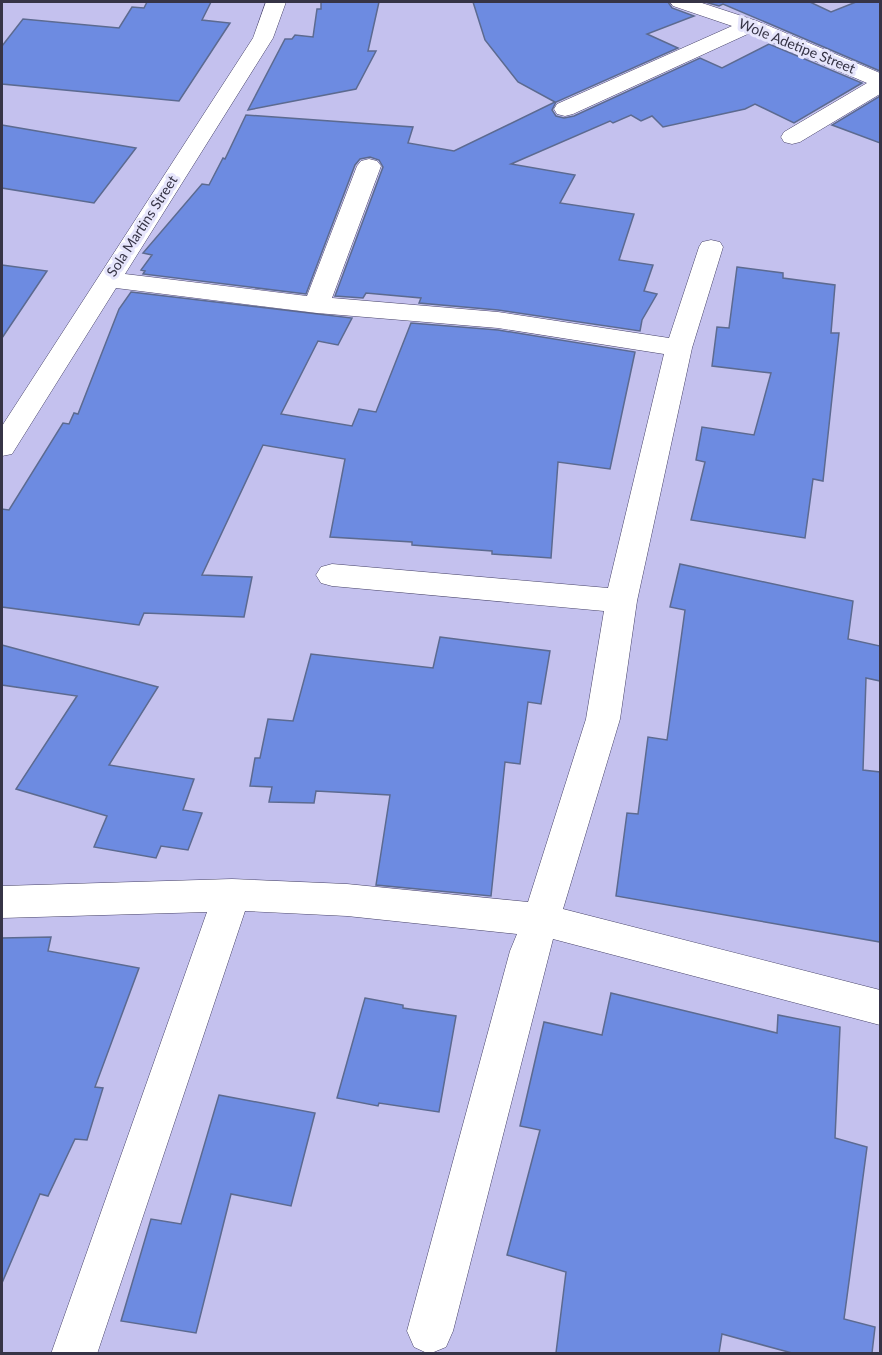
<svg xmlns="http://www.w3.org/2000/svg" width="882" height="1355" font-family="Lato,sans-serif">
	<rect width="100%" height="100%" fill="#c4c1ee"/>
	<g fill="#6d8be1" stroke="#5c6a90" stroke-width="1.5">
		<path d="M147 2H211L202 20 230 23 179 101 2 84V46L23 19 119 28 132 7 144 8Z"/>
		<path d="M321 2H379L368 51H376L356 89 248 110 285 39H292L295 35 313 37 317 9H321Z"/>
		<path d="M473 2H668L672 8 694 16 647 34 678 48 556 102 552 110 556 116 564 118 574 116 700 58 722 68 769 44 862 83 794 123 755 104 745 109 663 127 652 116 641 121 631 115 613 123 610 121 511 164 575 175 560 203 634 214 619 260 653 265 644 291 657 294 642 320 640 331 498 310 419 303 421 298 366 293 363 298 335 296 383 167 379 160 370 157 360 159 355 165 306 294 143 274 145 271 141 270 152 255 143 253 202 184 209 185 223 158 225 159 246 115 413 127 408 143 454 151 555 102 518 82 485 40Z"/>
		<path d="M705 2H810L831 12 856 2H880V71L723 4 719 6Z"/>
		<path d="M880 96V143L832 125Z"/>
		<path d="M2 125 136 148 94 203 2 188Z"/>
		<path d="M2 265 47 271 2 338Z"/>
		<path d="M737 267 783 273V278L835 285 831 333H839L823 481 813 479 805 538 691 520 705 462 696 460 702 427 754 435 771 373 712 366 717 327 729 328Z"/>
		<path d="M131 292 352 318 338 345 318 341 281 414 352 426 359 409 376 412 411 323 498 330 635 352 610 469 558 462 551 558 492 554V551L412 545V542L330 537 345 459 263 445 202 575 252 577 244 617 144 613 139 625 2 607V509L9 510 63 423 69 424 74 413 78 414 119 309Z"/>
		<path d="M680 564 853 601 848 639 880 646V681L866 678 863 770 880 772V942L616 896 627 813 638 814 648 737 667 740 685 610 670 607Z"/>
		<path d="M440 637 550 651 541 704 528 702 520 764 505 762 491 896 376 885 390 795 316 791 314 803 269 802 272 787 250 786 255 758H260L268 719 293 721 311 654 433 668Z"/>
		<path d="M2 645 158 687 109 765 194 779 183 810 202 813 188 850 161 846 156 858 94 847 107 816 16 789 77 696 2 685Z"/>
		<path d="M51 937 48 951 139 968 95 1087 103 1088 87 1140 75 1139 48 1196 40 1194 2 1283V938Z"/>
		<path d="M611 993 777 1033 778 1015 840 1027 835 1138 867 1147 844 1319 875 1327 872 1353H792L722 1334 719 1353H556L566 1272 507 1255 540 1130 520 1126 544 1022 602 1035Z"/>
		<path d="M365 998 403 1005V1008L456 1016 439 1112 379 1103 378 1106 337 1098Z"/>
		<path d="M219 1095 315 1113 291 1206 231 1194 196 1333 121 1321 151 1219 181 1224Z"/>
	</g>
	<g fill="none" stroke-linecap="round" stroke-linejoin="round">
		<g stroke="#474368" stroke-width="1">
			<g id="street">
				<path d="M266 2H286L273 38 125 274 307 296 357 166 361 161 369 159 377 161 381 166 332 298 498 312 669 338 699 247 702 242 711 240 720 242 723 247 692 348 637 601 620 719 563 909 880 990V1025L553 939 453 1331 446 1347 429 1354 414 1347 407 1331 510 951 517 934 347 916 245 911 97 1354H51L207 912 2 918V886L232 879 347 884 528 902 586 719 604 611 332 586 321 583 316 575 321 567 332 564 608 588 664 354 498 328 317 313 116 288 12 454 2 456V426L253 38Z"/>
				<path d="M670 2H699L757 21 880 73V94L800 142 792 144 784 142 781 137 784 132 867 83 750 33 573 114 565 116 557 114 554 109 557 104 732 26 673 6Z"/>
			</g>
		</g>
		<use href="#street" fill="#fff" fill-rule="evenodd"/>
	</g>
	<g text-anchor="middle" stroke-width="6" stroke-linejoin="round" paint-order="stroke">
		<g font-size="14" fill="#363446" stroke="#e6e5fc">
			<text transform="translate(797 46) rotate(22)" y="5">Wole Adetipe Street</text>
			<text transform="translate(142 226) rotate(-57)" y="5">Sola Martins Street</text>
		</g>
	</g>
	<rect width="882" height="1355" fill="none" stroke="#363446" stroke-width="6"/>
</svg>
